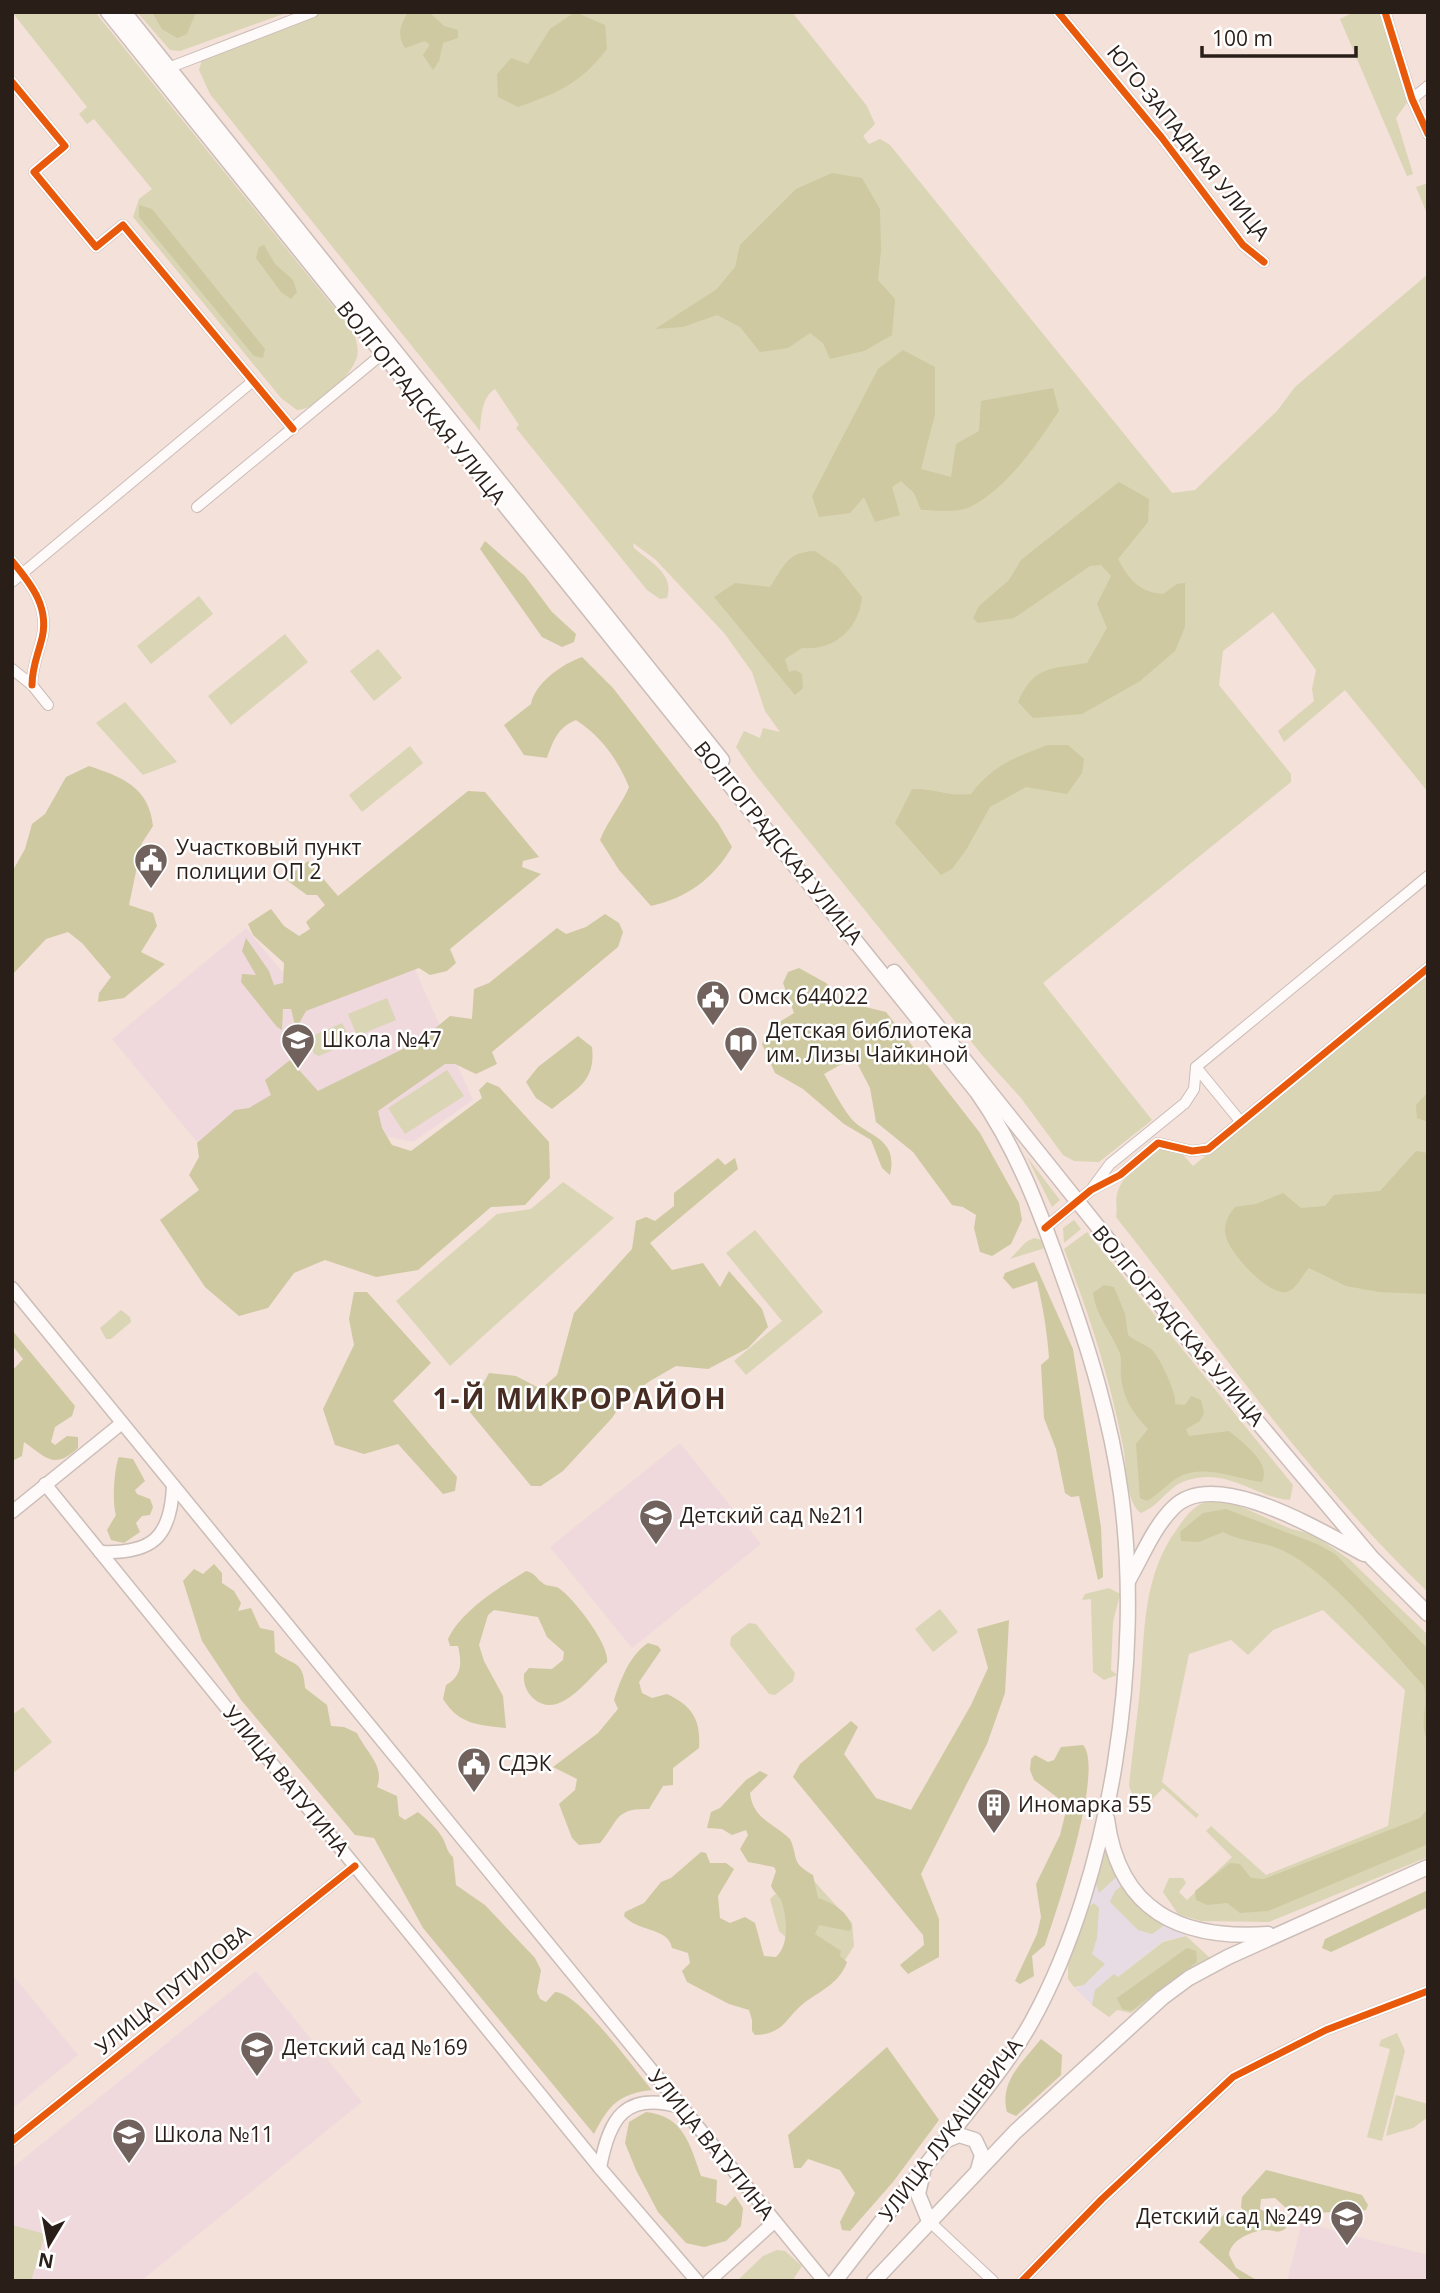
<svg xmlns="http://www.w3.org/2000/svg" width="1440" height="2293" font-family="'Open Sans',sans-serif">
	<rect width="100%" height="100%" fill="#f4e1da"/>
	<path fill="#e7dce4" d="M1122 1872 1166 1924 1186 1936 1163 1941 1118 1977 1114 1974 1099 1986 1092 2005 1074 1987 1079 1988 1097 1938 1092 1903 1088 1907 1096 1884 1100 1892Z"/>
	<g fill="#efd9dd">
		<path d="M246 928 300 993 409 956 473 1100 413 1142 287 1116 220 1170 112 1039Z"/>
		<path d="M680 1443 761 1544 632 1648 550 1547Z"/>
		<path d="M256 1971 362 2102 141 2281H12V2168Z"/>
		<path d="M12 1974 78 2055 12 2109Z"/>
		<path d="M1302 2222 1428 2255V2281H1287Z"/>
	</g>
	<g fill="#dad5b4">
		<path d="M12 12H95L353 331C356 340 359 347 357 357 352 375 316 410 297 410L281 398 133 217 139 199 152 189 94 119 87 124 79 114 87 107Z"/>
		<path d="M137 12H289L180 51 170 50Z"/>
		<path d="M320 12H792L867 106 875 124 863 136 869 144 880 139 890 145 1172 493 1195 490 1277 411 1295 387 1428 274V792L1345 690 1284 742 1278 731 1314 701 1312 689 1316 670 1273 612 1223 651 1219 685 1291 774V782L1043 983 1152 1120 1099 1162 1074 1161 1063 1155 1021 1098 982 1055 754 773 736 747 744 731 760 738 763 728 780 732 765 711 752 672 725 634 655 559 633 543 634 548C650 562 675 574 667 598L660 599 647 590 516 428 519 425 495 389C482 397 481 416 480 431L210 94 199 70 203 56Z"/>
		<path d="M1354 12H1380L1408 101 1396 118 1413 174 1407 176 1340 19Z"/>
		<path d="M1428 183V216L1416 187Z"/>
		<path d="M199 596 213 614 151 664 137 646Z"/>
		<path d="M285 634 308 662 231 725 208 696Z"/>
		<path d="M378 649 402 678 374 701 350 671Z"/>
		<path d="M125 702 177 762 143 775 96 723Z"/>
		<path d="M410 746 423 763 362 812 349 795Z"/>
		<path d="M1428 974V1592C1310 1480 1217 1344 1116 1217 1118 1209 1115 1202 1117 1194 1122 1173 1149 1157 1166 1145L1178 1149 1193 1166Z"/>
		<path d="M387 998 396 1020 357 1036 348 1014Z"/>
		<path d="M342 1023 350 1038 349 1043 319 1056 314 1054 310 1037Z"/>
		<path d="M447 1070 464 1096 405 1134 388 1108Z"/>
		<path d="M1027 1157 1060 1200 1052 1207Z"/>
		<path d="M563 1182 614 1218 450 1366 396 1301 497 1214 531 1209Z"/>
		<path d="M1074 1220 1081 1229 1064 1243 1063 1228Z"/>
		<path d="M755 1230 823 1312 746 1375 734 1361 782 1321 726 1253Z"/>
		<path d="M1087 1232 1293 1485 1290 1500C1256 1498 1227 1466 1185 1481 1168 1487 1159 1506 1141 1513 1125 1502 1127 1465 1123 1446 1110 1378 1089 1314 1064 1249Z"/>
		<path d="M1034 1238 1042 1240 1045 1248 1010 1259 1026 1242Z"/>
		<path d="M121 1310 130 1317 131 1322 111 1339H106L100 1328Z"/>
		<path d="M1224 1499 1291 1529 1312 1534 1327 1544 1350 1560 1428 1635V1857L1269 1922 1201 1921 1178 1914 1163 1892 1169 1878H1183L1186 1883 1179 1892 1187 1900 1232 1857 1206 1831 1211 1826 1266 1875 1388 1826 1405 1690 1323 1610 1273 1630 1248 1655 1231 1640 1189 1654 1162 1782 1199 1815 1196 1818 1163 1788 1143 1809 1137 1807 1129 1786C1132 1754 1137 1722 1140 1689 1145 1632 1142 1577 1177 1529 1191 1509 1199 1500 1224 1499Z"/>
		<path d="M1109 1588 1120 1594 1113 1622 1111 1670 1117 1675 1104 1680 1093 1672 1091 1599 1082 1600 1085 1594Z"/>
		<path d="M940 1609 958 1632 933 1652 915 1629Z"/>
		<path d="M749 1623 756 1624 795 1673 793 1681 775 1695 769 1694 730 1645 731 1637Z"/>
		<path d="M23 1707 52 1742 12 1774V1715Z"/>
		<path d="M1108 1843 1122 1872 1099 1893 1096 1884Z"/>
		<path d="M803 1869 852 1923 854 1946 845 1960 819 1967 779 1931 770 1899Z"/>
		<path d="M1123 1885 1166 1924 1152 1934 1138 1930 1110 1902 1115 1891Z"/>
		<path d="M1094 1903 1099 1908 1097 1938 1092 1954 1105 1964 1084 1985 1074 1987 1068 1979V1965L1088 1907Z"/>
		<path d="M1186 1936 1210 1958 1131 2013 1117 2010 1109 2017 1092 2005 1095 1990 1114 1974 1118 1977 1163 1942Z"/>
		<path d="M1397 2033 1405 2051 1382 2141 1367 2137 1390 2049 1379 2046 1381 2040Z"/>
		<path d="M1396 2095 1428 2104V2117L1413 2128 1386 2136Z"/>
		<path d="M12 2225 45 2234 31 2281H12Z"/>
		<path d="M777 2250 785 2251 802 2266 792 2281H737L763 2256Z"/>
	</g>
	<g fill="#cec9a1">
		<path d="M152 12H196L187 34 177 38 162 29Z"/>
		<path d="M408 12H429L444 26 458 30V38L443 43 439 61 433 70 423 55 430 45 425 41 405 48C397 34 400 26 408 12Z"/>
		<path d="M575 12 605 25 607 49C581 83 558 93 518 107L498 97 497 74 511 58 528 64 550 29Z"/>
		<path d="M832 173 862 178 880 209 881 250 878 280 895 299 892 335 864 351 830 359 823 343 810 333 788 348 760 352 740 327 717 315 683 327 655 329 717 289 735 267 740 245 796 189Z"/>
		<path d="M139 205 152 209 265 349 263 358 254 356 139 217Z"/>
		<path d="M264 245 275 264 293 280 297 292 291 299 281 292 256 258 259 247Z"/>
		<path d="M903 350 935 367V414L921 469 951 477 956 444 979 431 981 401 1053 388 1059 411C1036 445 1008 488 970 507 958 513 934 510 921 510L914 493 901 481 892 487 900 515 875 522 864 497 850 513 819 517 812 496 878 369Z"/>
		<path d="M1119 482 1149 499 1148 522 1118 559C1129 579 1138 592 1163 594L1177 584 1185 583V627L1175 651 1140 681 1082 714 1033 718 1018 702C1034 665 1051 669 1087 663L1107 628 1097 604 1111 576 1101 565 1090 566 1014 618 978 623 973 618 979 606 1009 580 1021 560Z"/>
		<path d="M485 541 525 576 552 612 576 634 574 642 562 647 542 637 480 549Z"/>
		<path d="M815 551 838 567 862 597C859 629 834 651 802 648L785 659 789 672 795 670 802 674 803 688 795 695 714 597 735 583 770 587C784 566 787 552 815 551Z"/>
		<path d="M582 657 613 688 718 823 732 847C713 879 687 898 651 906L619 870 600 840C608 820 621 806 629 787 618 760 601 736 576 720 558 727 553 741 547 758L524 755 504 725 531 704C535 683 562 664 582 657Z"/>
		<path d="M1048 745H1068L1084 759 1082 773 1067 794 1026 787 990 807 966 850 952 869 941 875 895 823 912 789C935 788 948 797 971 794 994 764 1014 758 1048 745Z"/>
		<path d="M89 766C122 777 149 787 153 826L142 843 129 905 153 913 157 926 141 952 165 964 124 998 98 1002 99 993 111 977 82 943 68 932 46 939 12 975V872L25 849 32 824 45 814 66 777Z"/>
		<path d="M468 791 485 792 539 857 523 861 522 867 541 874 450 949 456 963 447 971 430 975 419 968 306 1011 296 1029 291 1009H283L282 1030 277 1027 241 982 242 974 256 975 242 951 246 938 269 971 274 985 283 983 284 963 253 935 248 924 271 909 284 926 299 936 310 929 306 922 325 905 317 895H307L285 879 308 861 338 896Z"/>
		<path d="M605 914 619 923 623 932 618 947 492 1052 497 1064 476 1074 455 1064H445L378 1111 382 1128 392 1145 411 1151 482 1098 479 1090 487 1082 499 1087 549 1142 550 1178 525 1205 491 1207 418 1270 376 1277 325 1260 294 1273 268 1308 239 1316 205 1287 160 1220 199 1190 189 1175 199 1157 197 1143 235 1110 249 1108 271 1095 265 1080 290 1060 318 1091 421 1040 450 1016 472 1019 474 989 489 983 557 928 566 934 586 927Z"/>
		<path d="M799 968 826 983 849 1003 886 1012 980 1133 1019 1203 1022 1220 1011 1244 992 1256 980 1252 974 1228 976 1215 963 1207 952 1205 913 1152 876 1122 870 1088 856 1061H847L824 1074C832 1088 840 1104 850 1117 865 1137 899 1136 890 1175L882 1168 871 1140 844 1124 803 1089 775 1073 762 1044 768 1029 794 1013 783 983 788 972Z"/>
		<path d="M578 1036 592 1047C596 1082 576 1089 552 1109L536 1098 526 1082 538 1067Z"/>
		<path d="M1428 1092V1122L1417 1118 1416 1105Z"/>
		<path d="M1416 1151 1428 1153V1294L1379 1292 1346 1286 1309 1268C1302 1275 1296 1290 1287 1292 1268 1296 1230 1253 1226 1237 1223 1225 1228 1215 1235 1207L1256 1204 1283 1193 1301 1208 1325 1206 1334 1195 1380 1191Z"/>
		<path d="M718 1158 725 1165 735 1158 738 1169 650 1243 672 1270 703 1263 720 1287 729 1271 762 1309 768 1327 748 1348 708 1369 676 1366 650 1381 624 1400 612 1418 563 1471 541 1486H531L464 1405 478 1393 489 1373 516 1376 541 1389 557 1375 574 1313 632 1249 636 1221 646 1217 655 1221 674 1206V1193Z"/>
		<path d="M1034 1262 1073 1349 1101 1527 1103 1577 1098 1580 1079 1496 1071 1497 1065 1493 1056 1449 1044 1418 1041 1365 1049 1358C1047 1331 1043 1308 1037 1281L1013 1289 1003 1278 1005 1273Z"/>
		<path d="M1104 1285 1114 1287 1125 1314 1128 1335C1135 1341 1144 1344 1151 1349 1159 1355 1178 1396 1175 1404L1185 1405 1191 1396 1201 1400 1204 1413 1200 1421 1186 1429 1189 1436 1229 1431C1242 1442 1272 1463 1262 1482 1238 1479 1207 1465 1183 1475 1169 1481 1160 1494 1147 1501L1140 1498 1136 1444 1148 1429C1133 1413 1123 1399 1121 1376 1120 1366 1123 1358 1118 1349 1109 1329 1096 1315 1093 1293Z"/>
		<path d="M354 1292H367L431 1363 393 1401 457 1477 455 1491 443 1494 398 1444 364 1454 335 1445 323 1409 354 1345 349 1319Z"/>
		<path d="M12 1330 75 1406 72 1416 55 1427 51 1442 55 1445 67 1436 78 1437V1448C54 1470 47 1458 24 1442L22 1456 12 1461V1371L23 1359 12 1345Z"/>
		<path d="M119 1457 133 1459 145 1481 135 1490 137 1494 150 1499 153 1507 150 1515 142 1516 136 1523 140 1532 124 1543 111 1540 107 1530 116 1515C112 1503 114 1468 119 1457Z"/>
		<path d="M1226 1509 1317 1544 1335 1554 1428 1649V1743C1418 1721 1429 1707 1424 1686 1387 1646 1333 1575 1284 1551 1264 1541 1243 1543 1223 1532L1199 1542 1181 1541 1180 1532 1203 1513Z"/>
		<path d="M214 1564 222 1573V1583L234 1591 241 1603 238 1611 251 1608 260 1628 274 1631 275 1652C293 1666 303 1659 305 1688L327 1705 331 1726 344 1727 357 1733C367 1754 385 1765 377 1787L397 1796 399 1816 405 1820 418 1812C426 1819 437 1828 442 1837 447 1845 446 1851 453 1857L456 1885 485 1905 535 1958 541 1970 537 1992 540 1999 546 2002 555 1992C579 1992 635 2070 652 2090 618 2094 609 2105 594 2134L423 1928 374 1838 355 1835 241 1700 202 1641 183 1581 194 1569 203 1574Z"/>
		<path d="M526 1571C536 1573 536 1579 544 1584 549 1587 555 1585 560 1589 574 1599 610 1645 607 1662 589 1677 560 1721 534 1699 527 1693 523 1684 524 1674L529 1668 552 1669 563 1660 564 1652 547 1637 538 1617 494 1610 488 1615 479 1645 484 1661 503 1696 506 1728C479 1725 459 1725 443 1699L446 1685C462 1676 462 1663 458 1646H450L448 1639C463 1609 499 1588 526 1571Z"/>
		<path d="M1009 1620 1005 1693 987 1744 921 1874 939 1919V1957L908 1974 900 1965 924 1945 923 1935 793 1777 800 1764 851 1721 858 1727 844 1754 876 1798 911 1810 971 1705 988 1668 977 1629Z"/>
		<path d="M648 1643 658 1646 661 1650 639 1682 642 1693 652 1698 667 1694C692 1706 701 1719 699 1748L673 1768V1785L663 1786 649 1809C614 1808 619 1821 600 1843L579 1845 572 1838 559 1804 575 1790 577 1779 553 1767 598 1733 618 1709 614 1700C621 1679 629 1656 648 1643Z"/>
		<path d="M1083 1745C1105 1769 1056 1913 1045 1945L1032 1956 1034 1976 1020 1984 1015 1981 1037 1934 1041 1917 1036 1884 1060 1835 1066 1811 1062 1801 1034 1780 1030 1770 1031 1759 1035 1755 1048 1762 1054 1760 1061 1747Z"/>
		<path d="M760 1771 768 1775 750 1793C753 1819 773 1823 790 1839 799 1859 790 1862 813 1875L818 1898C833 1903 849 1912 852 1928L849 1931 819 1925 815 1934 841 1951 840 1956 847 1962C840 1983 820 1991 804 2003 785 2018 785 2034 755 2035L752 2031V2020L749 2010 729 2004 687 1982 682 1971 690 1963 688 1953 672 1948C668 1927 640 1933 624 1916L625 1912 644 1903 661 1882 671 1878 701 1852 706 1853 710 1863H726L734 1869 718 1896 720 1918 730 1923 745 1917 755 1923 764 1956 776 1957C790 1945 787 1916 781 1900 779 1895 774 1893 771 1886L776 1871 774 1867 748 1862 740 1849 748 1835 746 1830 732 1835 722 1829 707 1828 711 1812 720 1808 746 1780Z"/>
		<path d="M1428 1808V1844L1268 1911 1240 1913 1227 1903 1207 1905 1196 1900 1195 1891 1230 1863 1240 1864 1251 1878 1264 1879 1420 1818Z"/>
		<path d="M1428 1890V1907L1331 1952 1322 1948 1325 1939Z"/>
		<path d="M1187 1948 1196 1951 1197 1962 1131 2011 1122 2009 1117 1998Z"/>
		<path d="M1041 2039 1062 2055 1061 2075 1016 2116 1007 2112C999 2081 1023 2062 1041 2039Z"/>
		<path d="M887 2047 939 2120 893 2182 850 2231 842 2230 840 2222 855 2193 840 2170 808 2159 801 2168H794L788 2135Z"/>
		<path d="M646 2112C684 2116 690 2145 701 2176L717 2180 716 2202 726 2206 735 2196 743 2208 741 2226 726 2241 704 2247 686 2243 658 2212 636 2170 625 2143 629 2122Z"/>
		<path d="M1266 2170 1362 2195 1368 2205 1366 2210 1361 2211 1309 2213 1301 2206 1286 2208 1275 2198 1261 2199 1260 2209 1284 2222 1286 2228C1278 2235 1274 2229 1264 2230 1252 2231 1230 2240 1229 2255L1236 2268 1258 2281H1242L1199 2242 1225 2213 1241 2225 1250 2224 1241 2207 1242 2197Z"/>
	</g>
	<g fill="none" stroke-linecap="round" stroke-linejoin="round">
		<g stroke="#cbbdb7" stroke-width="12">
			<g id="minor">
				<path d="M1058 12 1162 138 1243 245 1264 262"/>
				<path d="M1385 12 1412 99 1428 134"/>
				<path d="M163 70 313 12"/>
				<path d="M12 82 65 146 34 172 96 247 123 225 293 429"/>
				<path d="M1412 99 1428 86"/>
				<path d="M197 507 381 355"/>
				<path d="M12 561C32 585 51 609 41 642 37 657 32 668 32 685"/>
				<path d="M12 582 253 381"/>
				<path d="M12 669 32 685 48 705"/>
				<path d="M1196 1067 1241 1122"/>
				<path d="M1093 1187 1110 1164 1185 1103 1194 1089 1196 1067 1428 876"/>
				<path d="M1045 1228 1091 1190 1120 1175 1158 1143 1192 1151 1208 1149 1428 968"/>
				<path d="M12 2141 355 1866"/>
				<path d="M929 2221 993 2281"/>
				<path d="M1022 2281 1102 2199 1233 2077 1326 2030 1428 1991"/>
			</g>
		</g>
		<g stroke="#cbbdb7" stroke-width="15">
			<g id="secondary">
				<path d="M12 1288 824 2281"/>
				<path d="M45 1484 600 2168 697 2281"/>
				<path d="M12 1512 122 1423"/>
				<path d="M100 1552C152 1554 171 1538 173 1485"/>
				<path d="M600 2168C609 2118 625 2091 680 2107"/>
				<path d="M709 2281 774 2222"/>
			</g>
		</g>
		<g stroke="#cbbdb7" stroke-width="17">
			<g id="primary">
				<path d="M108 12 977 1092C1016 1147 1040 1211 1062 1274 1088 1346 1111 1419 1121 1494 1143 1658 1112 1875 1032 2021 1011 2059 983 2092 956 2127 916 2178 875 2229 835 2281"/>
				<path d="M124 12 722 760"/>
				<path d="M894 972 1186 1337 1372 1558 1428 1614"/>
				<path d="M1128 1581C1142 1557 1153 1528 1173 1508 1214 1465 1322 1532 1364 1554"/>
				<path d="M1107 1819C1119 1912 1182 1940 1268 1934"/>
				<path d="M947 2140 959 2135 975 2140 982 2155 978 2170"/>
				<path d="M923 2172 918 2194 929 2221"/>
				<path d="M874 2281 1015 2132 1162 1998 1189 1978 1228 1957 1428 1867"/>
			</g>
		</g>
		<use href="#minor" stroke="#fdfaf9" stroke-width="10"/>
		<use href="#secondary" stroke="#fdfaf9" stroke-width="12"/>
		<use href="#primary" stroke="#fdfaf9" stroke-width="14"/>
		<g stroke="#fff" stroke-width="11">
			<g id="cycleway">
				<path d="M1058 12 1162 138 1243 245 1264 262"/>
				<path d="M1385 12 1412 99 1428 134"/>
				<path d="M12 82 65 146 34 172 96 247 123 225 293 429"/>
				<path d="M12 561C32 585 51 609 41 642 37 657 32 668 32 685"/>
				<path d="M1045 1228 1091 1190 1120 1175 1158 1143 1192 1151 1208 1149 1428 968"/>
				<path d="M12 2141 355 1866"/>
				<path d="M1022 2281 1102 2199 1233 2077 1326 2030 1428 1991"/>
			</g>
		</g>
		<use href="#cycleway" stroke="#e8590c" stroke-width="7"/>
	</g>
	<defs>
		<g id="civic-pin" transform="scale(1.75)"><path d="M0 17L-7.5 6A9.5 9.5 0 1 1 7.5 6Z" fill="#71625d" stroke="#fff"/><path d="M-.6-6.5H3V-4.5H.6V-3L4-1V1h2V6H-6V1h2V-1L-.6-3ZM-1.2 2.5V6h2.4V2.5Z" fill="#fff"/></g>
		<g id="school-pin" transform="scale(1.75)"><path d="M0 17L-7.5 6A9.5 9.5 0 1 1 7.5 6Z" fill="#71625d" stroke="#fff"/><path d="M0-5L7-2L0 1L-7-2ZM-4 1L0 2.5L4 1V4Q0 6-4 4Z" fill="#fff"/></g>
		<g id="library-pin" transform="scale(1.75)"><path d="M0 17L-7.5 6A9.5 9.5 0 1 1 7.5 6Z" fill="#71625d" stroke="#fff"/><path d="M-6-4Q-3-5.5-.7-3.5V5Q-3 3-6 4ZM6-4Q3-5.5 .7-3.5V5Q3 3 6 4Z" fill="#fff"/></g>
		<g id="building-pin" transform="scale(1.75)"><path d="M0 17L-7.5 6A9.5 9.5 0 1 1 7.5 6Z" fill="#71625d" stroke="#fff"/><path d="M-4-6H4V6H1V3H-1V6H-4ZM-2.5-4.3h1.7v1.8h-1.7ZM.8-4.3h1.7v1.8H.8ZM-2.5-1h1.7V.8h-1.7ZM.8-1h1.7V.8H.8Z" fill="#fff"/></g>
	</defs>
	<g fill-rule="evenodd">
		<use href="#civic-pin" x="151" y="860"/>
		<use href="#civic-pin" x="713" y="997"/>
		<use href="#school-pin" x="298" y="1040"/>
		<use href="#library-pin" x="741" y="1043"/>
		<use href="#school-pin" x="656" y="1516"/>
		<use href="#civic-pin" x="474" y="1764"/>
		<use href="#building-pin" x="994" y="1805"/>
		<use href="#school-pin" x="257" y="2048"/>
		<use href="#school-pin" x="129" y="2135"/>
		<use href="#school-pin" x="1347" y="2217"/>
	</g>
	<g text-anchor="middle" stroke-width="5" stroke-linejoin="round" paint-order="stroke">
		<g font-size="21" fill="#2a1e19" stroke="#fff">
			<text transform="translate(1188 143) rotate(51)" y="7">ЮГО-ЗАПАДНАЯ УЛИЦА</text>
			<text transform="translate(421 403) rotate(51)" y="7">ВОЛГОГРАДСКАЯ УЛИЦА</text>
			<text transform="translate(778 843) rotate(51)" y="7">ВОЛГОГРАДСКАЯ УЛИЦА</text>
			<text transform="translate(1178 1326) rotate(50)" y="7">ВОЛГОГРАДСКАЯ УЛИЦА</text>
			<text transform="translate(286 1781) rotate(51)" y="7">УЛИЦА ВАТУТИНА</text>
			<text transform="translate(173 1990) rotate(-39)" y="7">УЛИЦА ПУТИЛОВА</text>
			<text transform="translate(951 2130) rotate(-53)" y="7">УЛИЦА ЛУКАШЕВИЧА</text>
			<text transform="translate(711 2145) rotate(51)" y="7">УЛИЦА ВАТУТИНА</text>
		</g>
		<g font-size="21" fill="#2a1e19" stroke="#fff" text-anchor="start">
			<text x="176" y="855">Участковый пункт<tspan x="176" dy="24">полиции ОП 2</tspan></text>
			<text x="738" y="1004">Омск 644022</text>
			<text x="766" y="1038">Детская библиотека<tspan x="766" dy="24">им. Лизы Чайкиной</tspan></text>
			<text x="322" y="1047">Школа №47</text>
			<text x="680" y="1523">Детский сад №211</text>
			<text x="498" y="1771">СДЭК</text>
			<text x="1018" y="1812">Иномарка 55</text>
			<text x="282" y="2055">Детский сад №169</text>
			<text x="154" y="2142">Школа №11</text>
			<text x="1322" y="2224" text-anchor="end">Детский сад №249</text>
		</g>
		<g font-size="28" font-weight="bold" letter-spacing="2" fill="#462c22" stroke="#fff">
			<text x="580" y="1409">1-Й МИКРОРАЙОН</text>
		</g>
	</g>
	<rect width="1440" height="2293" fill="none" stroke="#2a1e19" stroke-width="28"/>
	<g transform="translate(49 2244) rotate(190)" stroke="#ffffff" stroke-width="5" paint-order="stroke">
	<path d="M0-5L12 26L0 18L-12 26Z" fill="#2a1e19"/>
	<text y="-10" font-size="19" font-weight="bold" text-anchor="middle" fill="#2a1e19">N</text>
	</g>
	<path d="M1202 46v10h154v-10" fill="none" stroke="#2a1e19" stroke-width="3.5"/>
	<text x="1212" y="46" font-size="21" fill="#2a1e19" stroke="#ffffff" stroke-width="5" paint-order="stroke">100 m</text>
</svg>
